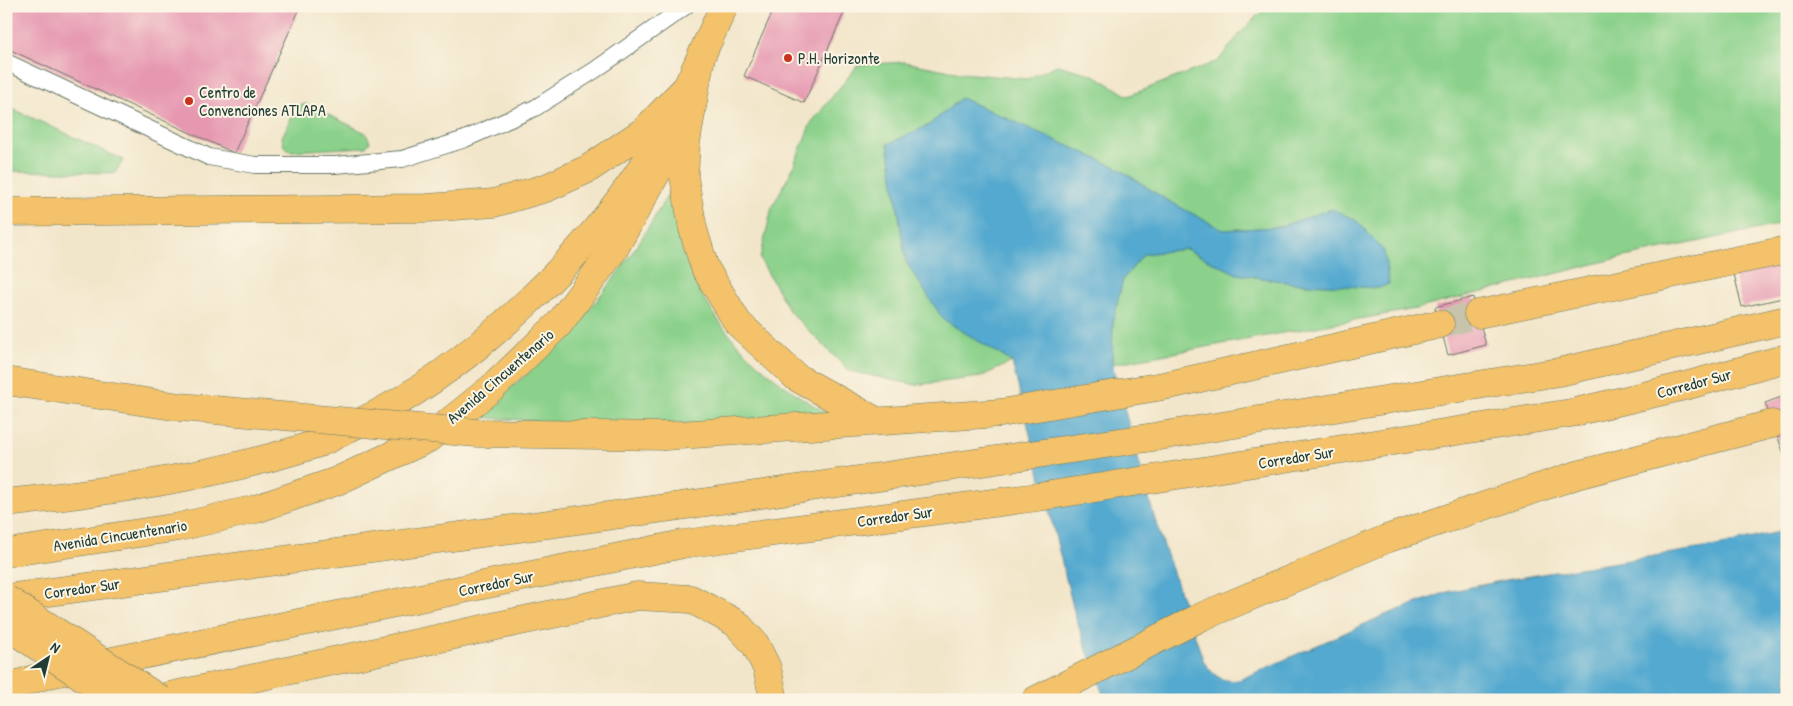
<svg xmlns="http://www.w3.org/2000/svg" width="1793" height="706" font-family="'Patrick Hand',sans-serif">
	<rect width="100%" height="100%" fill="#fcf5e5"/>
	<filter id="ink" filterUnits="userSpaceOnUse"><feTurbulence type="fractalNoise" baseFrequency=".02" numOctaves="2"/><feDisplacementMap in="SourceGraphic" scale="10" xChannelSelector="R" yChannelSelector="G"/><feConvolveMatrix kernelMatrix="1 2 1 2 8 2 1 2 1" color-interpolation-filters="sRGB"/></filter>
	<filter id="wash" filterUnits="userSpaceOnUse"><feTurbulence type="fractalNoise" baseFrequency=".0096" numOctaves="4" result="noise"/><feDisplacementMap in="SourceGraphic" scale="20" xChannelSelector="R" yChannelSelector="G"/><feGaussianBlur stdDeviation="1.12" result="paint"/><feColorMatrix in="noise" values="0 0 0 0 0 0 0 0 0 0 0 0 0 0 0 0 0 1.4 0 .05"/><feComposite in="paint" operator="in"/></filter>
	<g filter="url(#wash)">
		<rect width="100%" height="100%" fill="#f2e6ca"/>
		<g fill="#8bd18b" stroke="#558760">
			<path d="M1267 6H1787V223L1610 260 1415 309 1112 364 1113 321 1123 279 1144 254 1186 249 1237 274 1293 283 1378 288 1389 284 1332 209 1279 227 1223 230 1165 199 1116 167 961 98 929 125 888 144 906 262 943 319 1012 362 980 377 916 385 849 371 790 312 760 259 772 207 791 172 811 123 858 65 904 62 961 73 1027 79 1057 65 1094 75 1128 96 1218 61 1243 30Z"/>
			<path d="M306 104 366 133 370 142 366 147 290 151 284 146 282 137 297 106Z"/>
			<path d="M6 106 124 160 115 173 6 171Z"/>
			<path d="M670 190C674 213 677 239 686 261 714 332 763 376 828 414L691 424 551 422 474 417C555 357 622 280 670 190Z"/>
		</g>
		<path fill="#52a9cf" stroke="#387382" d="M961 98 1116 167 1165 199 1223 230 1279 227 1332 209 1356 220 1384 251 1389 284 1378 288 1293 283 1237 274 1186 249 1144 254 1123 279 1113 321 1112 364 1155 520 1204 662C1215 677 1221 682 1239 680L1385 615 1447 592 1511 579 1722 545 1787 530V700H1105L1076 619 1012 362 943 319 906 262 888 144 929 125Z"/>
		<g id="blocks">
			<g fill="#e698b1">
				<path d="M6 6H301L234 153 6 48Z"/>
				<path d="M775 6H847L804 103 744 76Z"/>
				<path d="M1784 263 1787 297 1742 307 1734 274Z"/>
				<path d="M1473 297 1486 345 1448 355 1435 307Z"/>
				<path d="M1787 395V462L1765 403Z"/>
			</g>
		</g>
	</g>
	<g filter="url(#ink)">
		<use href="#blocks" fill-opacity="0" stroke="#697868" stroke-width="1"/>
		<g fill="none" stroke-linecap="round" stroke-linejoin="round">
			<path stroke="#c8c4ac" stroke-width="28" stroke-dasharray="28 14" stroke-linecap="butt" d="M1440 324 1478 314"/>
			<g stroke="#697868" stroke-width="18">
				<path id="service" d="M6 62 209 157 255 165H335L402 159 465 139 535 108 595 70 686 6"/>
			</g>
			<g stroke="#697868" stroke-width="29">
				<g id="primary">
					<path d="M6 212 427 208 494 203 546 188 588 169 644 131 687 87 724 6"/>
					<path d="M6 553 179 527 256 509 337 481 429 438 493 387 559 324 614 249 681 129 693 101 701 56"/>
				</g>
			</g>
			<g stroke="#697868" stroke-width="29">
				<g id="motorway">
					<path d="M693 101 686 143 684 177 693 229 705 268 738 323 796 377 876 421"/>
					<path d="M1478 314 1787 250"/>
					<path d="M6 381 180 407"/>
					<path d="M665 436 1001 413 1169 385 1440 324"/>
					<path d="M6 503C106 492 217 476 313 445 329 440 344 430 359 423 470 369 586 258 651 154 665 132 676 110 687 87"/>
					<path d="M6 598 673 507 1147 438 1559 372 1787 320"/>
					<path d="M6 688 49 674 683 544 1038 497 1571 413 1685 386 1787 358"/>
					<path d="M151 700 637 596 691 599 736 623 755 644 767 668 774 700"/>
					<path d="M1036 700 1201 617 1386 539 1577 475 1772 424"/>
				</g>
			</g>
			<use href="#service" stroke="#fff" stroke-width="16"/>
			<use href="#primary" stroke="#f3c26a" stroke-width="28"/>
			<use href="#motorway" stroke="#f3c26a" stroke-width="28"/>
			<g stroke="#697868" stroke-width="29" stroke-linecap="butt">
				<g id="motorway-bridge">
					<path d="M180 407 477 433 665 436"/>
					<path d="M6 599 161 700"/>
					<path d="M6 625 117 700"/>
				</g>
			</g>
			<use href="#motorway-bridge" stroke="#f3c26a" stroke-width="28"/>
		</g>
	</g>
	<g fill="#c8321e" stroke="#fcf5e5" stroke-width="2">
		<circle cx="788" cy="58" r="5"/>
		<circle cx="189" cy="101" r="5"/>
	</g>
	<g text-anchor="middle" stroke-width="4" stroke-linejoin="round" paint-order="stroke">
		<g font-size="16" fill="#1f3d34" stroke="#fcf5e5" text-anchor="start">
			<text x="798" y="64">P.H. Horizonte</text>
			<text x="199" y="98">Centro de<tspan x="199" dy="18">Convenciones ATLAPA</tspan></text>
		</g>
		<g font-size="16" fill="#1f3d34" stroke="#fcf5e5">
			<text transform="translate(500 376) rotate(-41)" y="6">Avenida Cincuentenario</text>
			<text transform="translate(1694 383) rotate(-15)" y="6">Corredor Sur</text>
			<text transform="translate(1296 457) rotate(-9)" y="6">Corredor Sur</text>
			<text transform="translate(895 516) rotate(-8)" y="6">Corredor Sur</text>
			<text transform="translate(120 535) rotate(-9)" y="6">Avenida Cincuentenario</text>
			<text transform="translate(496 583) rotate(-12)" y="6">Corredor Sur</text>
			<text transform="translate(82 588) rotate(-8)" y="6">Corredor Sur</text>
		</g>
	</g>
	<rect width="1793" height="706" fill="none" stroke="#fcf5e5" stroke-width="25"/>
	<g transform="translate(48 658) rotate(35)" stroke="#fcf5e5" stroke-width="4" paint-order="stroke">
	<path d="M0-4L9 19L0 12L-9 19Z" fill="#1f3d34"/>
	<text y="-8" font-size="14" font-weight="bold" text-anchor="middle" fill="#1f3d34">N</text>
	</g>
</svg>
